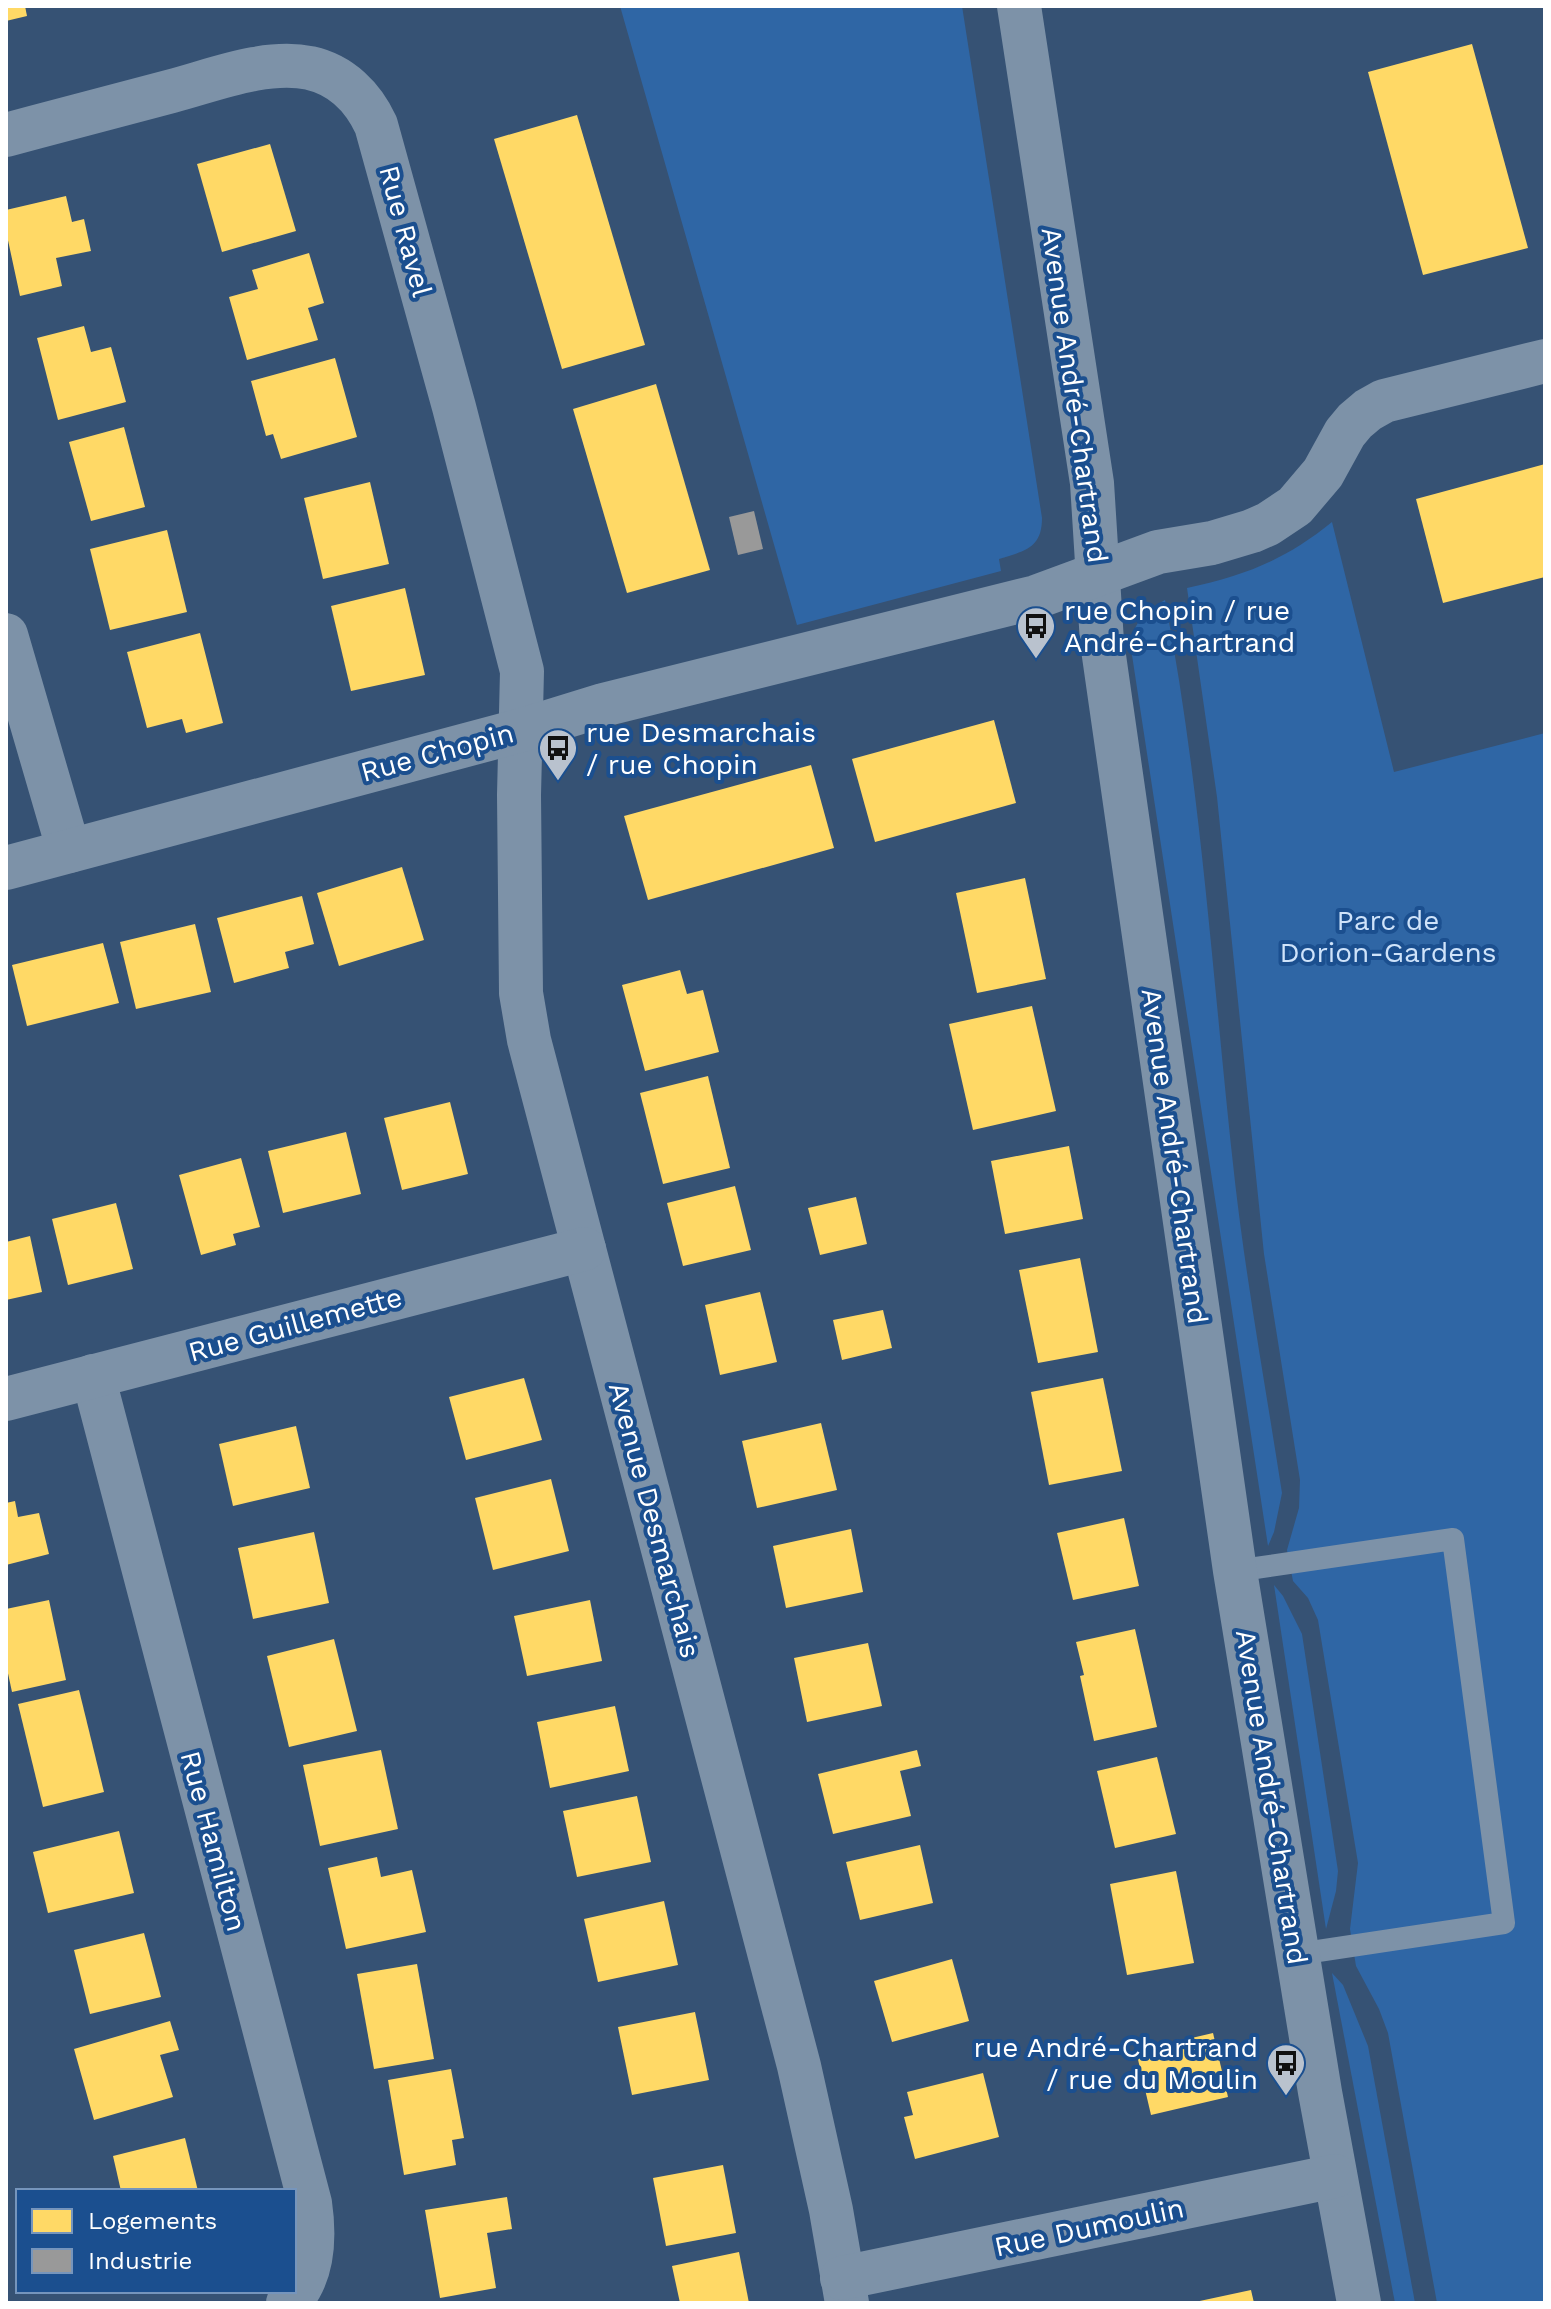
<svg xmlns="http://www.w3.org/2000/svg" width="1551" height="2309" font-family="'Work Sans',sans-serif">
	<rect width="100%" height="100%" fill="#365274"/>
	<g fill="#2f66a5">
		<path d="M620 6H962L1042 518C1042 548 1025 551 999 559L1001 571 797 625Z"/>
		<path d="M1332 522 1394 772 1545 733V2303H1437L1388 2033 1379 2009 1356 1966 1350 1929 1358 1863 1318 1620 1308 1598 1293 1581 1287 1550 1299 1508 1300 1480 1264 1254 1217 797 1187 588C1246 575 1285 560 1332 522Z"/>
		<path d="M1165 600C1202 792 1213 987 1235 1182 1247 1286 1266 1389 1282 1493L1274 1532 1268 1546 1130 642C1136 620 1146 611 1165 600Z"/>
		<path d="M1274 1585 1283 1596 1302 1634 1338 1871 1336 1891 1326 1929Z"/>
		<path d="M1332 1973 1343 1985 1368 2046 1415 2303H1395Z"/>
	</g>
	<g fill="#ffd966">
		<path d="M6 6H25L27 16 6 21Z"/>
		<path d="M1472 44 1528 248 1423 275 1368 72Z"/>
		<path d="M577 115 645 345 562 369 494 139Z"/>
		<path d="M270 144 296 231 222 252 197 164Z"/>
		<path d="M66 196 72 222 84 219 91 251 56 258 62 286 20 296 6 231V210Z"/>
		<path d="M309 253 324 303 308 308 318 340 247 360 229 297 258 289 252 270Z"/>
		<path d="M84 326 91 352 111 347 126 402 58 420 37 338Z"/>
		<path d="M335 358 357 437 281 459 273 434 266 436 251 381Z"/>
		<path d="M656 384 710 570 627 593 573 409Z"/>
		<path d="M124 427 145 507 91 521 69 442Z"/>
		<path d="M1545 464V577L1443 603 1416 499Z"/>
		<path d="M370 482 389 564 323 579 304 498Z"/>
		<path d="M167 530 187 612 110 630 90 549Z"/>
		<path d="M405 588 425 675 351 691 331 606Z"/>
		<path d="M200 633 223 723 186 733 182 719 147 728 127 652Z"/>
		<path d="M994 720 1016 803 875 842 852 759Z"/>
		<path d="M811 765 834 848 648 900 624 816Z"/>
		<path d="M402 867 424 940 339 966 317 893Z"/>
		<path d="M1025 878 1046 979 977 993 956 893Z"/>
		<path d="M302 896 314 944 285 952 289 968 234 983 217 918Z"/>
		<path d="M195 924 211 992 136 1009 120 942Z"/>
		<path d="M103 943 119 1003 27 1026 12 965Z"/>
		<path d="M680 970 687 994 703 990 719 1052 645 1071 622 985Z"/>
		<path d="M1032 1006 1056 1111 973 1130 949 1024Z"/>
		<path d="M708 1076 730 1168 663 1184 640 1093Z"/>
		<path d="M450 1102 468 1174 402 1190 384 1118Z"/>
		<path d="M346 1132 361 1194 283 1213 268 1151Z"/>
		<path d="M1069 1146 1083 1219 1005 1234 991 1161Z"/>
		<path d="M241 1158 260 1227 233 1234 236 1245 201 1255 179 1175Z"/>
		<path d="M735 1186 751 1250 683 1266 667 1203Z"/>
		<path d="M856 1197 867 1244 820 1255 808 1208Z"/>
		<path d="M116 1203 133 1269 68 1285 52 1219Z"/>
		<path d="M30 1236 42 1292 6 1300V1242Z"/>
		<path d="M1080 1258 1098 1352 1038 1363 1019 1270Z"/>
		<path d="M760 1292 777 1362 720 1375 705 1305Z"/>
		<path d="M883 1310 892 1348 842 1360 833 1320Z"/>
		<path d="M524 1378 542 1440 466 1460 449 1397Z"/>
		<path d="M1103 1378 1122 1471 1049 1485 1031 1392Z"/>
		<path d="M821 1423 837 1490 757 1508 742 1441Z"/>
		<path d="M296 1426 310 1488 233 1506 219 1444Z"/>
		<path d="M551 1479 569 1551 493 1570 475 1498Z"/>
		<path d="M15 1501 18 1517 39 1513 49 1554 6 1565V1503Z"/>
		<path d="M1124 1518 1139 1586 1073 1600 1057 1533Z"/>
		<path d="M851 1529 863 1592 786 1608 773 1546Z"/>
		<path d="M314 1532 329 1603 253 1619 238 1548Z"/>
		<path d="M49 1600 66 1680 12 1692 6 1664V1609Z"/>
		<path d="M590 1600 602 1661 527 1676 514 1616Z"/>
		<path d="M1135 1629 1157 1727 1094 1741 1080 1676 1084 1675 1076 1642Z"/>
		<path d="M334 1639 357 1731 289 1747 267 1656Z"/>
		<path d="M868 1643 882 1706 807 1722 794 1658Z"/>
		<path d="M79 1690 104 1792 43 1807 18 1704Z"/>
		<path d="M615 1706 629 1771 550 1788 537 1722Z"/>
		<path d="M381 1750 398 1829 320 1846 303 1765Z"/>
		<path d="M917 1750 921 1766 900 1771 911 1816 833 1834 818 1774Z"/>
		<path d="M1157 1757 1176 1834 1115 1848 1097 1771Z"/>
		<path d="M637 1796 651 1862 577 1877 563 1811Z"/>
		<path d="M119 1831 134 1893 48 1913 33 1852Z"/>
		<path d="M920 1845 933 1903 860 1920 846 1862Z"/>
		<path d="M377 1857 381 1877 412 1870 426 1932 346 1949 328 1868Z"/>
		<path d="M1176 1871 1194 1963 1127 1975 1110 1884Z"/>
		<path d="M664 1901 678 1965 598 1982 584 1919Z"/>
		<path d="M144 1933 161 1997 90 2014 74 1950Z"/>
		<path d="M952 1959 969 2021 892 2042 874 1981Z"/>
		<path d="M417 1964 434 2059 374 2069 357 1974Z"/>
		<path d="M695 2012 709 2080 632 2095 618 2027Z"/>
		<path d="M170 2021 179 2050 160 2055 173 2097 94 2120 74 2049Z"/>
		<path d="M1213 2033 1228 2097 1151 2115 1136 2051Z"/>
		<path d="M451 2069 464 2138 452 2140 456 2165 404 2175 388 2080Z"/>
		<path d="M983 2073 999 2137 915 2159 904 2117 913 2115 907 2092Z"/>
		<path d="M185 2138 198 2191H121L113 2156Z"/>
		<path d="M723 2165 736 2233 666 2246 653 2178Z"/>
		<path d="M507 2197 512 2229 487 2233 496 2288 440 2298 425 2210Z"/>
		<path d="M739 2252 749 2303H680L672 2266Z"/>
		<path d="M1251 2290 1254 2303H1195V2302Z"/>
	</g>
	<path fill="#999" d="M754 511 763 549 738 555 729 517Z"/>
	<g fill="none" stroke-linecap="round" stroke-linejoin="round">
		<path stroke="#7d92a8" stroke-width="22" d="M1235 1571 1453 1539 1504 1923 1298 1954"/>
		<g stroke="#7d92a8" stroke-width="44">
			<path d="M1019 6 1092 483 1102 642 1235 1571 1320 2092 1359 2303"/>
			<path d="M6 135C61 120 116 106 172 91 214 80 265 59 310 68 341 75 363 97 376 125L454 407 522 671 519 795 521 993 529 1040 799 2066 831 2210 847 2303"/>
			<path d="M6 635 69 851"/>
			<path d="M6 868 522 730 603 705 1036 597 1158 552 1212 543 1252 531 1268 524 1295 506 1323 473 1345 433 1355 421 1368 410 1384 401 1545 361"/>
			<path d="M93 1376 310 2203C315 2237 314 2277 288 2303"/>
			<path d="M6 1399 584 1249"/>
			<path d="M842 2278 1335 2176"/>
		</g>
	</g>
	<defs>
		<g id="bus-pin" transform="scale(2)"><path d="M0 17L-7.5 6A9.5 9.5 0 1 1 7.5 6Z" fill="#b9c2ce" stroke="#1b4f8f"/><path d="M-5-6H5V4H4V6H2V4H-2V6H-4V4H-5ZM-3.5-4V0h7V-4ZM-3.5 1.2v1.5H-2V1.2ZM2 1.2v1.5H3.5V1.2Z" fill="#111"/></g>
	</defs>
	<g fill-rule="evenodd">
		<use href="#bus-pin" x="1036" y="626"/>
		<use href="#bus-pin" x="558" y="748"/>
		<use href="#bus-pin" x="1286" y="2063"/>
	</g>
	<g text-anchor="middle" stroke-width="8" stroke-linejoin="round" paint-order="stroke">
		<g font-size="28" fill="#fff" stroke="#1b4f8f">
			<text transform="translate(406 231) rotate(75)" y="10">Rue Ravel</text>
			<text transform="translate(1075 395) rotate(82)" y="10">Avenue André-Chartrand</text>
			<text transform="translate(437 752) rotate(-15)" y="10">Rue Chopin</text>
			<text transform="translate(1175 1156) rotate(82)" y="10">Avenue André-Chartrand</text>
			<text transform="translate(295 1324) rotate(-15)" y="10">Rue Guillemette</text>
			<text transform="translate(655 1520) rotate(75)" y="10">Avenue Desmarchais</text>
			<text transform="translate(1272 1797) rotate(81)" y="10">Avenue André-Chartrand</text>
			<text transform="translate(214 1841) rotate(75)" y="10">Rue Hamilton</text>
			<text transform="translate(1089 2227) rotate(-12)" y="10">Rue Dumoulin</text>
		</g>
		<g font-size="28" fill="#fff" stroke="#1b4f8f" text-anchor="start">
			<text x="1064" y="620">rue Chopin / rue<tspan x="1064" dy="32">André-Chartrand</tspan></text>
			<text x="586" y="742">rue Desmarchais<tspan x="586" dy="32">/ rue Chopin</tspan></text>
			<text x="1258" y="2057" text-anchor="end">rue André-Chartrand<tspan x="1258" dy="32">/ rue du Moulin</tspan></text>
		</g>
		<g font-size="28" fill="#cfe3fa" stroke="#1b4f8f">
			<text x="1388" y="930">Parc de<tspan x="1388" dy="32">Dorion-Gardens</tspan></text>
		</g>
	</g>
	<rect width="1551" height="2309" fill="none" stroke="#ffffff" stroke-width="16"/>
	<rect x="16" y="2189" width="280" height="104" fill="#1b4f8f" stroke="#7695bc" stroke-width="2"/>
	<rect x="32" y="2209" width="40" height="24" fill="#ffd966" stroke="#7695bc" stroke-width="2"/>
	<text x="88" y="2229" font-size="24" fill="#ffffff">Logements</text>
	<rect x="32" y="2249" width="40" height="24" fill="#999999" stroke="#7695bc" stroke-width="2"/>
	<text x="88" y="2269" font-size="24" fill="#ffffff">Industrie</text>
</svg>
